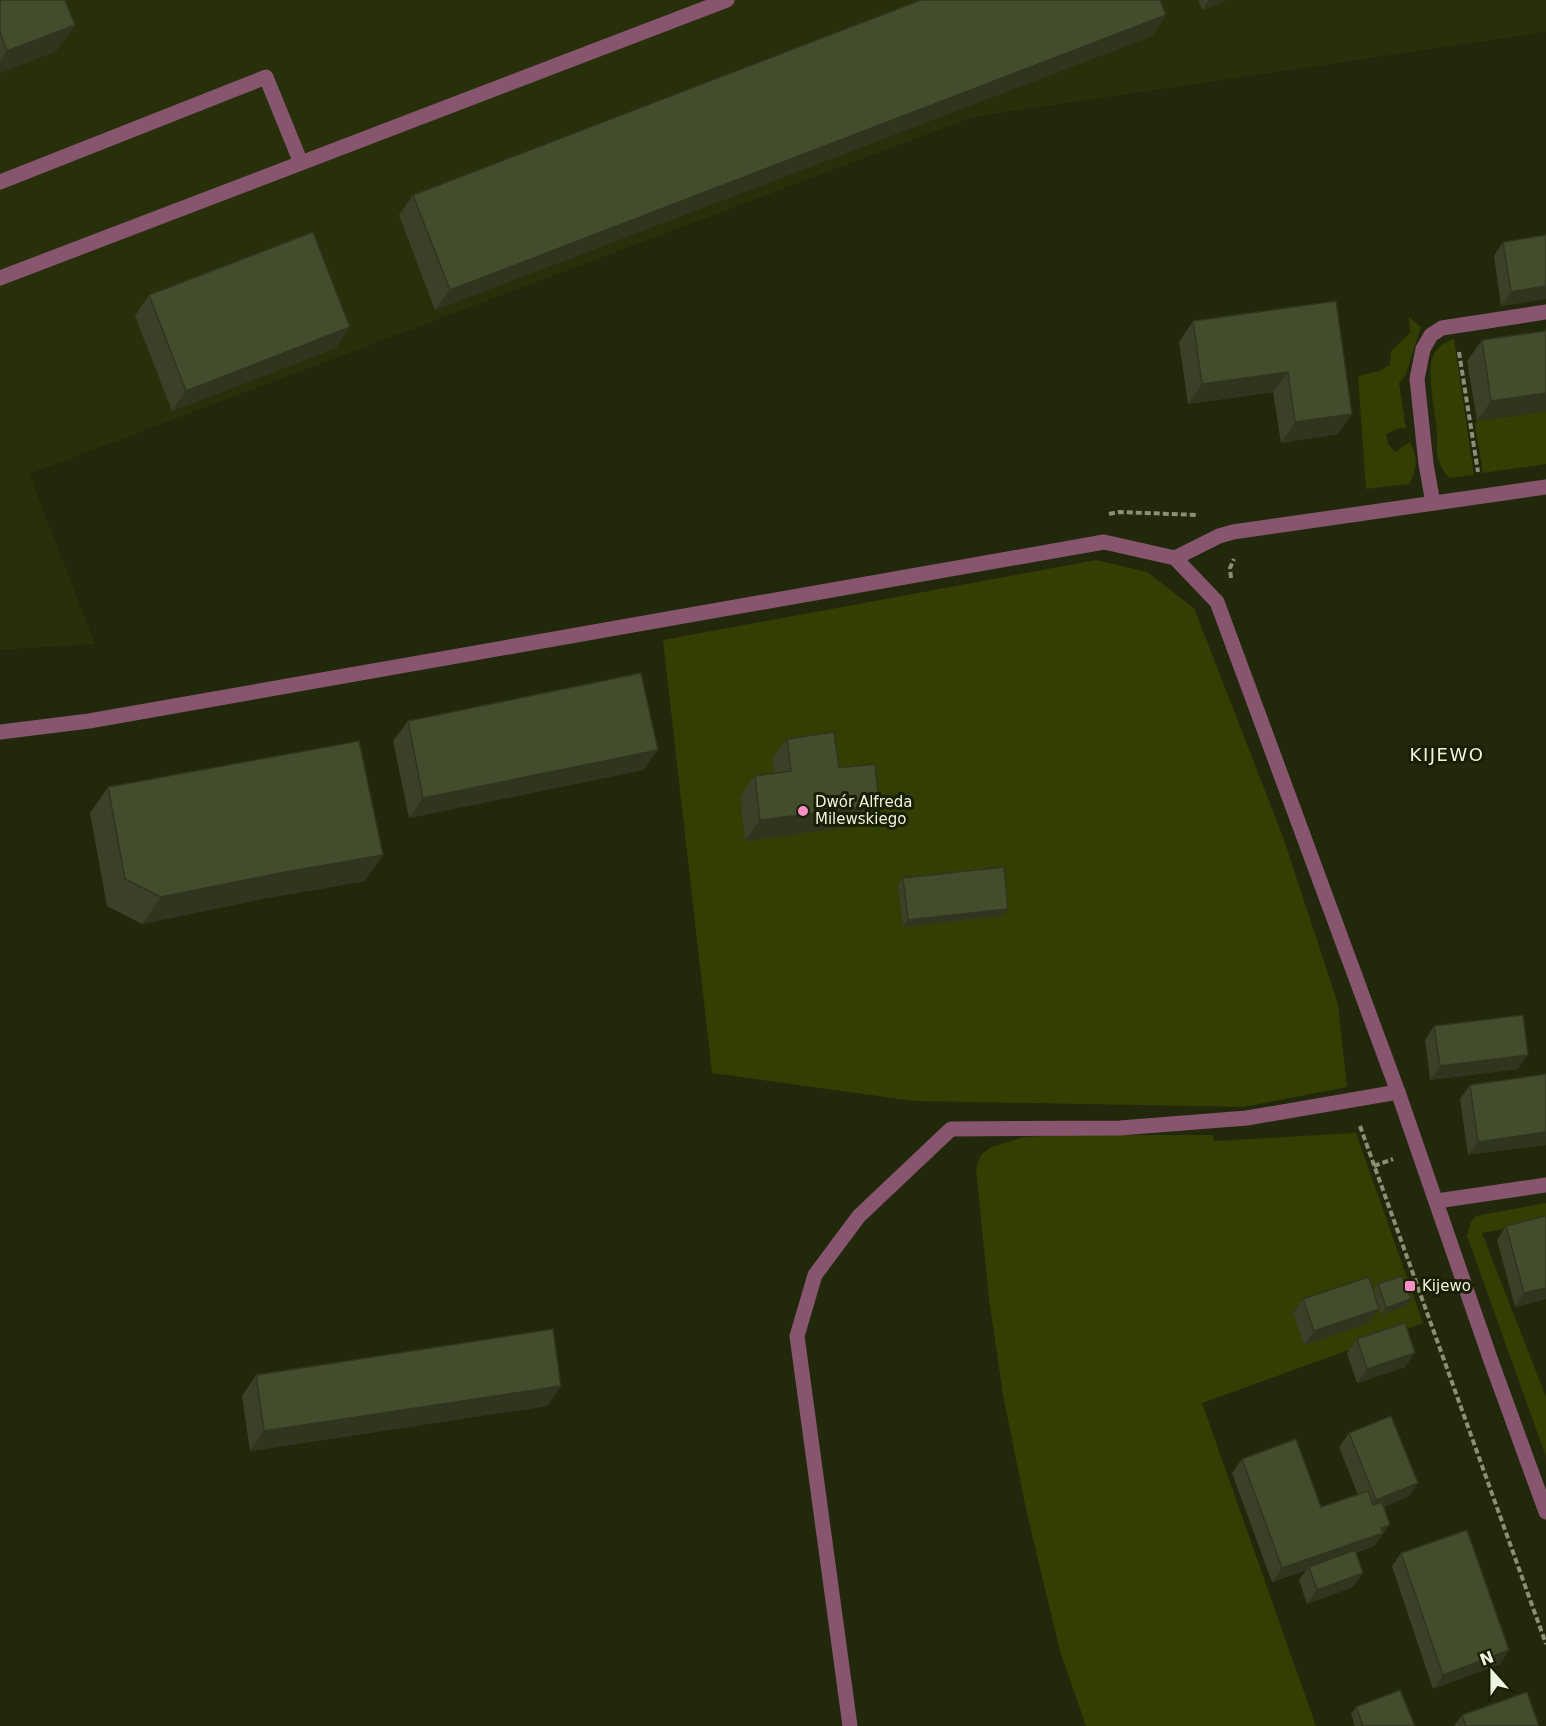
<svg xmlns="http://www.w3.org/2000/svg" width="1546" height="1726" font-family="'DejaVu Sans',sans-serif">
	<rect width="100%" height="100%" fill="#21280b"/>
	<path fill="#27300a" d="M0 0H1546V32L973 117 29 474 95 644 0 650Z"/>
	<g fill="#323e02">
		<path d="M1409 317 1421 327 1406 374 1399 383 1406 428H1400L1386 434 1388 444 1395 452 1410 442C1418 457 1418 469 1409 484L1366 489 1358 376 1379 371 1390 365 1391 351 1410 333Z"/>
		<path d="M1454 339 1474 475 1449 478C1443 470 1438 463 1437 453 1436 447 1438 441 1437 434 1436 416 1426 371 1433 356 1437 347 1445 341 1454 339Z"/>
		<path d="M1546 411V464L1483 473 1475 425 1477 421Z"/>
		<path d="M1096 560 1147 572 1194 608 1283 837 1338 1004 1347 1087 1244 1107 914 1101 712 1073 663 640Z"/>
		<path d="M1356 1133 1423 1323 1202 1403 1316 1726H1086L1060 1651 1027 1514 1003 1395 989 1299 976 1168 981 1155 991 1147 1024 1137 1064 1135H1213L1214 1141Z"/>
		<path d="M1546 1203V1222L1482 1233 1546 1397V1457L1467 1236 1471 1222 1476 1216Z"/>
	</g>
	<g fill="none" stroke-linecap="round" stroke-linejoin="round">
		<g stroke="#898f78" stroke-width="4" stroke-dasharray="6 3" stroke-linecap="butt">
			<path d="M1459 352 1478 472"/>
			<path d="M1109 514 1119 512 1197 515"/>
			<path d="M1231 578 1230 568 1234 559"/>
			<path d="M1360 1126 1546 1644"/>
			<path d="M1374 1166 1393 1159"/>
		</g>
		<g stroke="#87566e" stroke-width="15">
			<path d="M0 182 266 77 301 163 727 0"/>
			<path d="M0 278 301 163"/>
			<path d="M1433 503 1426 464 1417 379 1423 349 1431 335 1442 328 1546 312"/>
			<path d="M1175 558 1219 536 1233 532 1546 487"/>
			<path d="M0 732 89 721 1104 542 1175 558 1217 602 1398 1092 1490 1358 1546 1512"/>
			<path d="M1437 1201 1546 1185"/>
			<path d="M850 1726 797 1336 815 1275 859 1216 951 1129 1120 1128 1247 1118 1398 1092"/>
		</g>
	</g>
	<g fill="#3a4128">
		<path d="M0 0 75 25 56 51 0 73Z"/>
		<path d="M1198 0H1228L1202 10Z"/>
		<path d="M1166 15 1152 36 435 310 399 215 413 195Z"/>
		<path d="M1546 235V299L1501 306 1494 256 1503 242Z"/>
		<path d="M149 295 336 348 172 411 135 316Z"/>
		<path d="M1336 301 1338 434 1281 443 1273 392 1188 404 1179 342 1193 321Z"/>
		<path d="M1546 331 1477 421 1467 361 1482 340Z"/>
		<path d="M408 721 643 770 409 818 393 741Z"/>
		<path d="M787 739 839 768 879 805 865 825 745 841 740 796 755 776 774 773 772 759Z"/>
		<path d="M108 787 383 855 365 881 267 898 142 924 107 906 90 813Z"/>
		<path d="M903 878 1003 916 903 927 898 885Z"/>
		<path d="M1434 1026 1518 1069 1430 1080 1425 1040Z"/>
		<path d="M1546 1074 1468 1155 1460 1099 1470 1085Z"/>
		<path d="M1546 1216V1299L1515 1307 1497 1240 1506 1226Z"/>
		<path d="M1378 1284 1406 1306 1381 1315 1378 1305 1369 1323 1304 1345 1293 1313 1303 1299 1373 1291Z"/>
		<path d="M1357 1339 1405 1367 1357 1383 1347 1353Z"/>
		<path d="M256 1375 561 1386 547 1406 250 1451 242 1396Z"/>
		<path d="M1349 1433 1418 1483 1409 1496 1384 1507 1380 1539H1379L1374 1546 1356 1553 1363 1573 1353 1587 1307 1604 1299 1580 1306 1570 1272 1582 1232 1473 1242 1459 1321 1507 1358 1495 1339 1447Z"/>
		<path d="M1401 1553 1509 1650 1500 1664 1433 1689 1392 1566Z"/>
		<path d="M1356 1707 1415 1726H1355L1351 1714Z"/>
		<path d="M1462 1715 1539 1726H1454Z"/>
	</g>
	<g fill="#303520">
		<path d="M1209 0H1228L1202 10Z"/>
		<path d="M1166 15 1152 36 435 310 450 290Z"/>
		<path d="M75 25 56 51 0 73V62L7 51Z"/>
		<path d="M1546 286V299L1501 306 1511 292Z"/>
		<path d="M350 327 336 348 172 411 186 391Z"/>
		<path d="M1288 372 1273 392 1188 404 1202 384Z"/>
		<path d="M1546 393V411L1477 421 1491 401Z"/>
		<path d="M1352 414 1338 434 1281 443 1295 422Z"/>
		<path d="M658 750 643 770 409 818 423 798Z"/>
		<path d="M879 805 865 825 745 841 760 820Z"/>
		<path d="M383 855 365 881 267 898 142 924 161 897 285 872Z"/>
		<path d="M1008 909 1003 916 903 927 908 920Z"/>
		<path d="M1528 1055 1518 1069 1430 1080 1440 1066Z"/>
		<path d="M1546 1132V1145L1468 1155 1478 1142Z"/>
		<path d="M1546 1288V1299L1515 1307 1524 1293Z"/>
		<path d="M1411 1299 1406 1306 1381 1315 1386 1308Z"/>
		<path d="M1379 1309 1369 1323 1304 1345 1314 1331Z"/>
		<path d="M1415 1353 1405 1367 1357 1383 1367 1369Z"/>
		<path d="M561 1386 547 1406 250 1451 264 1431Z"/>
		<path d="M1418 1483 1409 1496 1366 1514 1376 1500Z"/>
		<path d="M1390 1525 1374 1546 1309 1569V1567L1306 1570 1272 1582 1282 1568 1381 1528Z"/>
		<path d="M1363 1573 1353 1587 1307 1604 1317 1590Z"/>
		<path d="M1509 1650 1500 1664 1433 1689 1443 1675Z"/>
	</g>
	<g fill="#444c2e" stroke="#303520" stroke-width="1.5">
		<path d="M0 0H65L75 25 7 51 0 32Z"/>
		<path d="M921 0H1160L1166 15 450 290 413 195Z"/>
		<path d="M313 232 350 327 186 391 149 295Z"/>
		<path d="M1546 235V286L1511 292 1503 242Z"/>
		<path d="M1336 301 1352 414 1295 422 1288 372 1202 384 1193 321Z"/>
		<path d="M1546 331V393L1491 401 1482 340Z"/>
		<path d="M641 673 658 750 423 798 408 721Z"/>
		<path d="M834 732 839 768 875 764 879 805 760 820 755 776 791 771 787 739Z"/>
		<path d="M359 741 383 855 285 872 161 897 125 879 108 787Z"/>
		<path d="M1004 867 1008 909 908 920 903 878Z"/>
		<path d="M1523 1015 1528 1055 1440 1066 1434 1026Z"/>
		<path d="M1546 1074V1132L1478 1142 1470 1085Z"/>
		<path d="M1546 1216V1288L1524 1293 1506 1226Z"/>
		<path d="M1402 1276 1411 1299 1386 1308 1378 1284Z"/>
		<path d="M1369 1277 1379 1309 1314 1331 1303 1299Z"/>
		<path d="M1405 1323 1415 1353 1367 1369 1357 1339Z"/>
		<path d="M553 1329 561 1386 264 1431 256 1375Z"/>
		<path d="M1391 1416 1418 1483 1376 1500 1349 1433Z"/>
		<path d="M1296 1439 1321 1507 1368 1491 1373 1505 1382 1502 1390 1525 1381 1528 1383 1533 1282 1568 1242 1459Z"/>
		<path d="M1467 1530 1509 1650 1443 1675 1401 1553Z"/>
		<path d="M1355 1550 1363 1573 1317 1590 1309 1567Z"/>
		<path d="M1400 1690 1415 1726H1363L1356 1707Z"/>
		<path d="M1527 1692 1539 1726H1466L1462 1715Z"/>
	</g>
	<g fill="#fa8fc6" stroke="#181f02" stroke-width="2">
		<circle cx="803" cy="811" r="6"/>
		<rect x="1404" y="1280" width="12" height="12" rx="3"/>
	</g>
	<g text-anchor="middle" stroke-width="6" stroke-linejoin="round" paint-order="stroke">
		<g font-size="15" fill="#eef4e2" stroke="#181f02" text-anchor="start">
			<text x="815" y="807">Dwór Alfreda<tspan x="815" dy="17">Milewskiego</tspan></text>
			<text x="1422" y="1291">Kijewo</text>
		</g>
		<g font-size="18" letter-spacing="1.5" fill="#eef4e2" stroke="#181f02">
			<text x="1447" y="761">KIJEWO</text>
		</g>
	</g>
	<g transform="translate(1492 1672) rotate(339)" stroke="#181f02" stroke-width="4.5" paint-order="stroke">
	<path d="M0-4.5L10 22L0 15L-10 22Z" fill="#eef4e2"/>
	<text y="-9" font-size="16" font-weight="bold" text-anchor="middle" fill="#eef4e2">N</text>
	</g>
</svg>
